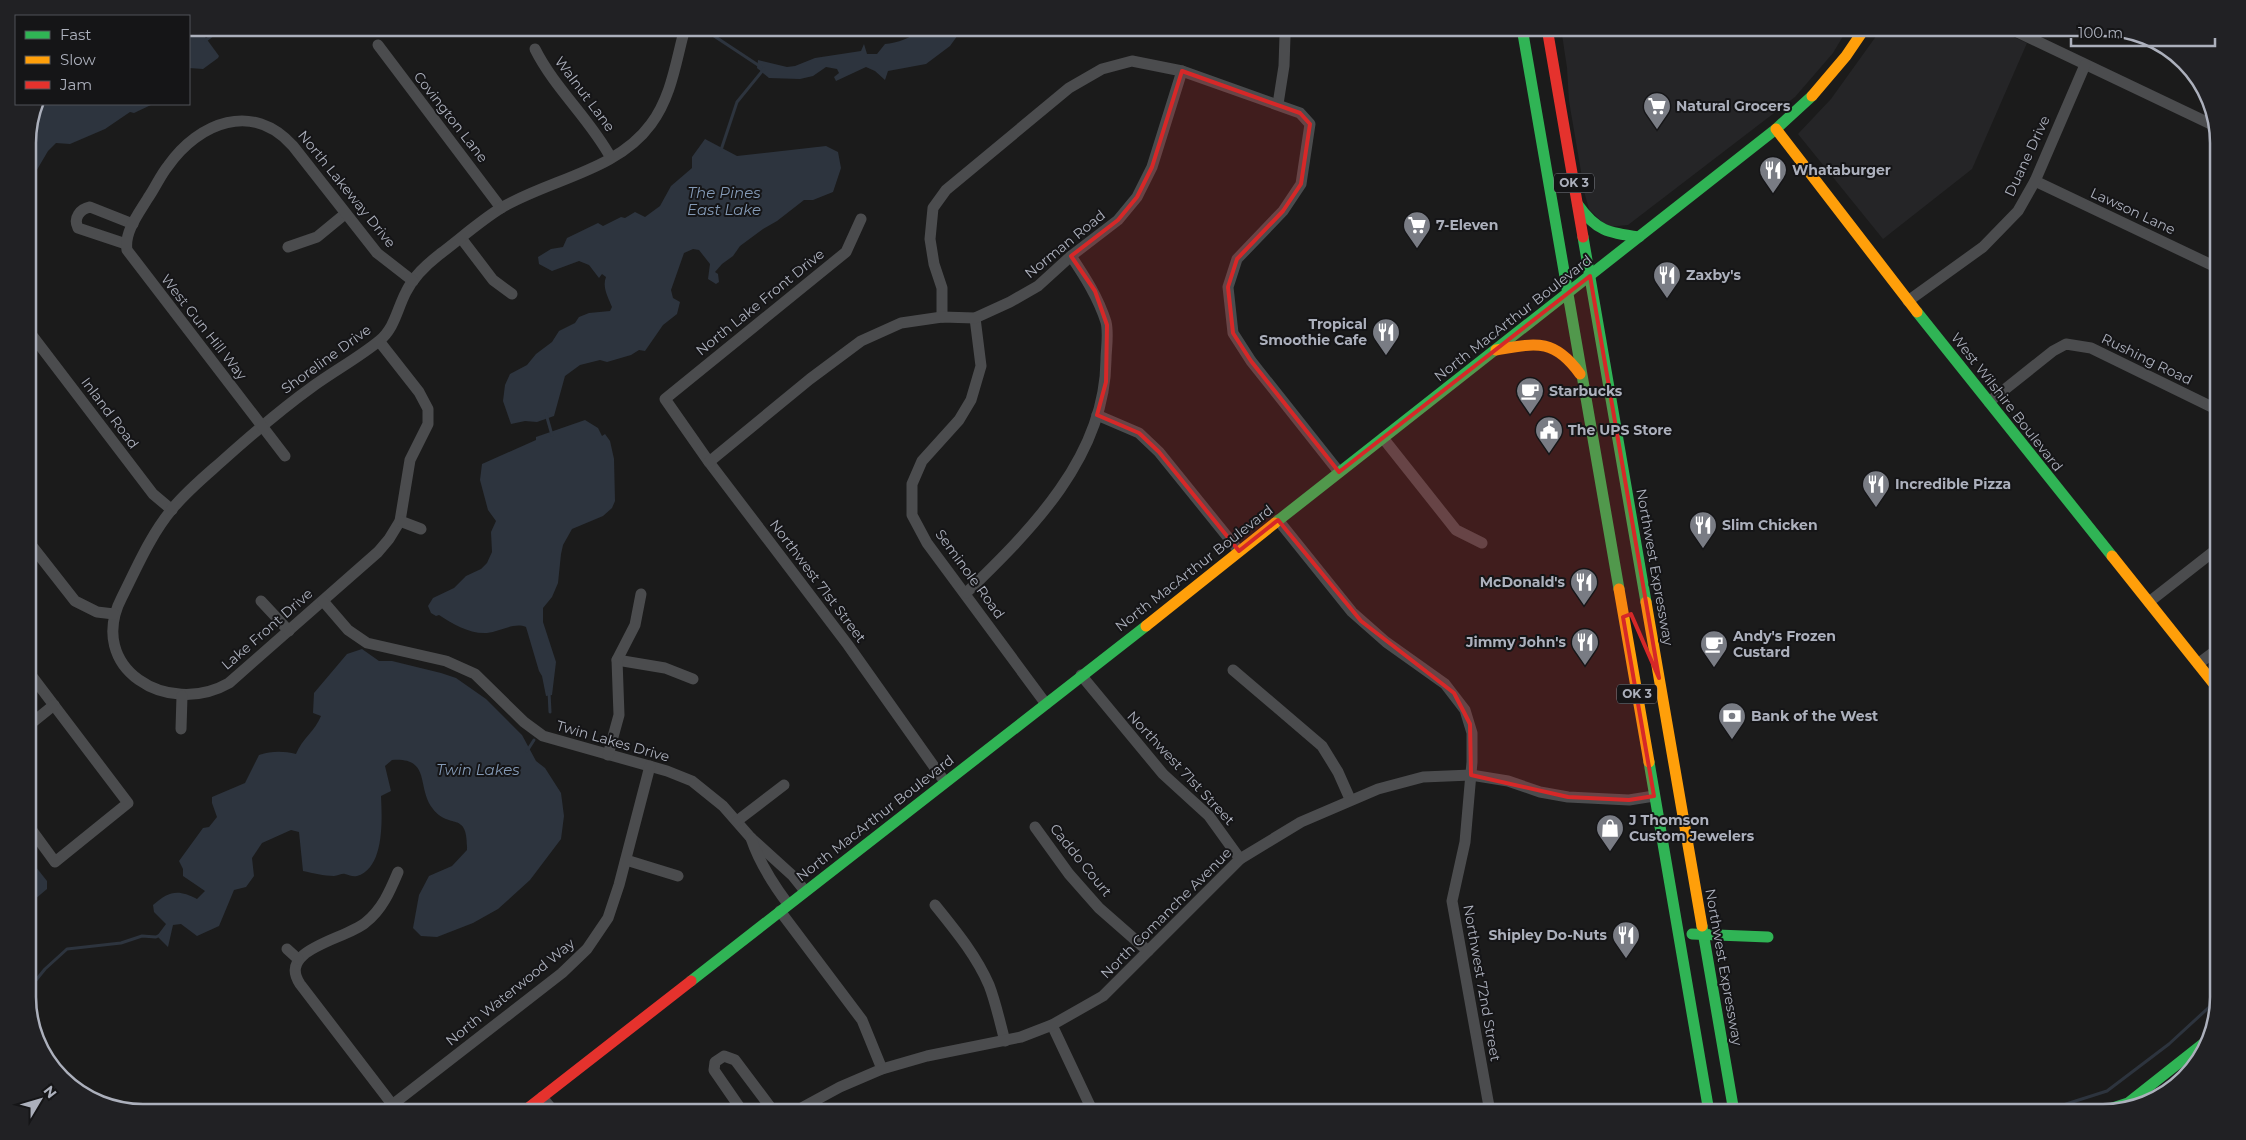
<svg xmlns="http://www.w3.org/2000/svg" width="2246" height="1140" font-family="Montserrat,sans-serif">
	<rect width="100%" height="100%" fill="#1b1b1b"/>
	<g fill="#252527">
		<path d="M1561 28H1848L1833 53 1795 97 1628 225 1607 227 1589 209 1585 195 1569 101 1567 68Z"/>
		<path d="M1882 28H1993L2027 43 1972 169 1883 239 1798 134 1831 99Z"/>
	</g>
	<g fill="#2d343e">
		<path d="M189 28 200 30 219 56 218 58 203 69 189 68Z"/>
		<path d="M926 28H963L950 46 926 64 888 71 885 80 875 71 866 67 836 81 834 77 839 73 837 69 826 67 813 76 800 79 769 78 757 68 758 60 787 67 795 66 815 58 861 51 864 44 867 54H877L885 44C897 43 912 38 920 29L925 30Z"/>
		<path d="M36 104H153L134 113 130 112 105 129 70 144 56 143 48 151 28 185V136Z"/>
		<path d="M705 139 737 156 826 146 838 152 841 168 833 192 813 200H804L777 221 763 229 740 246 733 256 722 264 715 272 718 274 719 282 716 284 708 279 710 264 699 250 693 249 684 253 671 290 673 298 680 302 677 314 663 325 645 351 639 350 631 355 607 362 600 360 580 365 565 376 554 416 537 422 525 421 511 424 503 401 505 385 510 374 527 365 536 354 552 342 559 331 575 323 579 317 589 313 610 311 612 307C608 297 602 287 606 277L602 274 599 278 589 265 579 261 552 271 539 264 538 257 551 249 563 247 567 238 598 223 603 226 621 217 625 218 635 212 645 217 660 206 671 186 692 168V157Z"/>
		<path d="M585 420 598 428 602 436 605 434 610 441 614 459 615 501 612 508 603 516 572 529 563 545 561 554 558 583 552 597 543 608V622L556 662 552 695 546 696 542 676 539 671 526 627C513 622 500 632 487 633 469 634 453 624 439 615L436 616 431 613 428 606 433 598 454 588 466 576 481 569 487 563 492 552 491 532 496 521 488 510 480 480 482 464 536 440V437Z"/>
		<path d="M362 649 379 661H392L441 673 456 678 486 699 522 735 536 761 545 768 561 793 564 816 561 839 530 880 498 909 473 923 437 937 421 936 413 928 419 895 429 876 452 866 467 850C468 809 450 831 433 809 416 788 432 757 392 760L385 766 391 791 381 796C382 818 385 868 357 876 352 877 350 875 345 874 342 873 338 876 334 876 324 876 313 873 303 871L299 832 291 830 262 843 252 858 254 876 246 887 234 890 219 926 197 936 181 924 173 925 168 947 157 936 166 924 154 912 153 905C169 891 178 889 197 899L205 891 183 876V869L179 861 203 828 209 827 217 817 212 803V797L245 783 259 755C272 751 283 751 296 754 302 739 315 731 321 716L313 713 314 693 347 654Z"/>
		<path d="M28 857 47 881V889L28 905Z"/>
	</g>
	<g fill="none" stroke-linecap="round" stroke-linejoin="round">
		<g stroke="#2d343e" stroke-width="3">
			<path d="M705 30 761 67"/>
			<path d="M206 40 222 28"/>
			<path d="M721 150 737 102 764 69"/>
			<path d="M546 414 552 435"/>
			<path d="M549 692 550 712"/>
			<path d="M527 751 534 740"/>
			<path d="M28 990 45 969 67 949 121 943 142 936 156 937 160 935"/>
			<path d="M2041 1112 2107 1091 2169 1044 2218 999"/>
		</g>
		<g stroke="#4b4c4e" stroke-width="11">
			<path d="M2009 28 2215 126"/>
			<path d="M378 45 501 208"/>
			<path d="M535 49C555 89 590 119 611 158"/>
			<path d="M1278 104 1284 66 1285 36"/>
			<path d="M2035 181 2218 268"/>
			<path d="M861 219 846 252 665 399 709 462 848 645 945 782"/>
			<path d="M461 238 493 280 512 294"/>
			<path d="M126 244 78 228C73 218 80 209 90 207L133 224"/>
			<path d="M288 247 317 237 345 214"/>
			<path d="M1908 301 1983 247 2018 211 2035 181 2085 65"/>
			<path d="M942 317V288L934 264 930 239 933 208 946 190 1069 88 1102 69 1132 61 1182 71 1300 113 1310 124 1301 184 1283 211 1237 259 1228 287 1233 333 1251 361 1339 472"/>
			<path d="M975 318 981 366 971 400 959 420 922 461 912 484V515L927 543 1046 704"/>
			<path d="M28 330 153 494 172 510"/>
			<path d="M379 341 419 392 428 409V424L410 460 400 521 389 539 378 552 229 683C168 718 85 668 122 597 137 567 151 534 173 508 187 491 204 477 221 462 250 436 280 410 312 387 334 371 358 358 379 341 395 328 397 309 406 292 414 276 426 265 440 254 460 239 480 221 501 208 550 179 617 171 651 124 672 96 676 60 685 28"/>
			<path d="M1989 402 2053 351 2066 344 2091 348 2218 410"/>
			<path d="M1097 415 1139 433 1159 452 1239 551"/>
			<path d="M1383 438 1456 530 1482 543"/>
			<path d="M285 456 127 250C124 232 139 213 148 198 155 188 160 176 168 166 199 122 253 101 293 146L377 253 413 281"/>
			<path d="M709 462 810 379 861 341 901 323 942 317 975 318 1010 302 1038 286 1071 256 1118 220 1137 197 1152 167 1182 71"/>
			<path d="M1278 520 1352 612 1386 642 1445 684 1465 710 1472 733V762L1465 842 1452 901 1490 1112"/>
			<path d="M400 521 421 529"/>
			<path d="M28 541 75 601 97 612 114 614"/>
			<path d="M966 593C1031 530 1105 457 1106 360 1106 349 1109 334 1106 322 1098 297 1085 277 1071 256"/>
			<path d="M261 601 289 631"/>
			<path d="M323 601 348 630 367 643 446 661 475 674 524 722 543 736 667 771 692 781 723 806 751 838 793 876 805 891"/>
			<path d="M2149 602 2218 548"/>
			<path d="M617 660 665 668 693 679"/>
			<path d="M2198 664 2218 649"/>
			<path d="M1233 670 1322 746 1338 772 1350 799"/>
			<path d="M28 671 128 803 55 862 28 825"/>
			<path d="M1081 675 1163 774 1209 816 1240 859"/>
			<path d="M28 726 54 705"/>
			<path d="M181 729 182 696"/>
			<path d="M608 755 619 715 617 660 635 625 641 594"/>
			<path d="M737 821 784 785"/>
			<path d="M1035 827 1069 874 1099 908 1148 951"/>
			<path d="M751 838C759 862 773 884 788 904"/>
			<path d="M626 860 678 876"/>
			<path d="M398 872C390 891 382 910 365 923 344 940 277 949 300 984L398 1112"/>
			<path d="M935 905C955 930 976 955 989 985 996 1003 1000 1023 1005 1041"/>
			<path d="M780 911 862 1020 882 1069"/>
			<path d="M287 949 298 959"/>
			<path d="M1052 1025 1093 1112"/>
			<path d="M542 1097 554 1112"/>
			<path d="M392 1105 562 973 587 949 608 918 619 885 650 766"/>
			<path d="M743 1112 714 1070 715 1062 724 1056 735 1060 774 1112"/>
			<path d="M794 1112 840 1087 882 1069 927 1056 1021 1037 1052 1025 1103 996 1240 859 1301 822 1378 789 1423 777 1471 775 1508 781 1540 792 1568 797 1629 800 1654 796"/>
		</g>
		<g stroke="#30b455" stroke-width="11">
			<path d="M1522 28 1619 589"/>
			<path d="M1578 205C1596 231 1609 233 1639 237"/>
			<path d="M1583 237 1646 602"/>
			<path d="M1917 312 2112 556"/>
			<path d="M1275 523 1776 129 1812 96"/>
			<path d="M1649 762 1709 1112"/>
			<path d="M1702 926 1734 1112"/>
			<path d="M1692 934 1768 937"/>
			<path d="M691 981 1146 626"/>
			<path d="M2100 1112 2128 1103 2209 1039"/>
		</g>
		<g stroke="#ff9f0a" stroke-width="11">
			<path d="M1812 96 1846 56 1865 28"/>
			<path d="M1776 129 1917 312"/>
			<path d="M1496 350C1536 343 1554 338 1580 374"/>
			<path d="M2112 556 2218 689"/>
			<path d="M1619 589 1649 762"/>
			<path d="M1646 602 1702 926"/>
			<path d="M1146 626 1275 523"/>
		</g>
		<g stroke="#e5322d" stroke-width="11">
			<path d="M1547 28 1583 237"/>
			<path d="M523 1112 691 981"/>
		</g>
	</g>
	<path fill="#d62828" fill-opacity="0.2" stroke="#d62828" stroke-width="4" stroke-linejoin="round" d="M1182 71 1300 113 1310 124 1301 184 1283 211 1237 259 1228 287 1233 333 1251 361 1339 472 1590 276 1659 678 1631 614 1623 617 1654 796 1629 800 1568 797 1471 775 1470 724 1454 693 1361 621 1278 520 1239 551 1159 452 1139 433 1097 415 1106 382 1107 325 1095 291 1071 256 1118 220 1137 197 1152 167Z"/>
	<defs>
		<g id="supermarket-pin" transform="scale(1.4375)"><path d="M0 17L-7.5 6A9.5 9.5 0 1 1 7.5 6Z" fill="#797c84" stroke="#151517"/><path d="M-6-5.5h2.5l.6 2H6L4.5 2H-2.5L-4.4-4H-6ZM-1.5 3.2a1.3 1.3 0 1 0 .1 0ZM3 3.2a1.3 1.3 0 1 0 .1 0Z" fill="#fff"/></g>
		<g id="restaurant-pin" transform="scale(1.4375)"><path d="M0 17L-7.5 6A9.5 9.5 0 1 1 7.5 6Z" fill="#797c84" stroke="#151517"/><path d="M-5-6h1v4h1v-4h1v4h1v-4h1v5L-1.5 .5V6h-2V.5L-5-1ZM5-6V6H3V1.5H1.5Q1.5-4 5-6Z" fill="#fff"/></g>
		<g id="cafe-pin" transform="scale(1.4375)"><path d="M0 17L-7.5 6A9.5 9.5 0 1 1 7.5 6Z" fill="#797c84" stroke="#151517"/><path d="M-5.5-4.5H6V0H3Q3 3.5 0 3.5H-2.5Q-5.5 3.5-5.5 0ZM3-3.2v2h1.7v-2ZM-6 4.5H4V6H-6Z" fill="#fff"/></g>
		<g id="civic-pin" transform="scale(1.4375)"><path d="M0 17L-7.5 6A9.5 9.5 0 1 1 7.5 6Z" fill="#797c84" stroke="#151517"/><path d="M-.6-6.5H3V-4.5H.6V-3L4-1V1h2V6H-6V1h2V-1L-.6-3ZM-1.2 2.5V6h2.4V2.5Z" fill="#fff"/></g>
		<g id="bank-pin" transform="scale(1.4375)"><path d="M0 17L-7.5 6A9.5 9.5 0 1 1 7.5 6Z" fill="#797c84" stroke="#151517"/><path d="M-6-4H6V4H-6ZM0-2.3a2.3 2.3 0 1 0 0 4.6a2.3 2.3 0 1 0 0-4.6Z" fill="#fff"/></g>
		<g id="shop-pin" transform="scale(1.4375)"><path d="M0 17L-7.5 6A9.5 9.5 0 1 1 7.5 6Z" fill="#797c84" stroke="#151517"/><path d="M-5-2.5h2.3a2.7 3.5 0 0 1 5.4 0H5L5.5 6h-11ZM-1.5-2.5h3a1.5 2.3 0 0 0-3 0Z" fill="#fff"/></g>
	</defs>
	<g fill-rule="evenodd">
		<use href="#supermarket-pin" x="1657" y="106"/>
		<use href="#restaurant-pin" x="1773" y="170"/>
		<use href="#supermarket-pin" x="1417" y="225"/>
		<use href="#restaurant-pin" x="1667" y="275"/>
		<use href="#restaurant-pin" x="1386" y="332"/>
		<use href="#cafe-pin" x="1530" y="391"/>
		<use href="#civic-pin" x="1549" y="430"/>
		<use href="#restaurant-pin" x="1876" y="484"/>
		<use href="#restaurant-pin" x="1703" y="525"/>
		<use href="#restaurant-pin" x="1584" y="582"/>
		<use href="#restaurant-pin" x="1585" y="642"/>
		<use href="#cafe-pin" x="1714" y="644"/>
		<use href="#bank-pin" x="1732" y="716"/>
		<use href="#shop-pin" x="1610" y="828"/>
		<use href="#restaurant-pin" x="1626" y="935"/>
	</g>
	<g text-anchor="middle" stroke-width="4" stroke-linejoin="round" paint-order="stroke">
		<g fill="#151517" stroke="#7f828a" stroke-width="1">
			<rect x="1554" y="173.5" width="40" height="19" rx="4"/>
			<rect x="1617" y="684.5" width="40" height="19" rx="4"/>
		</g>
		<g font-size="12" font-weight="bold" fill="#acb0bc">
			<text x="1574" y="187">OK 3</text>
			<text x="1637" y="698">OK 3</text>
		</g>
		<g font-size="14" fill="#acb0bc" stroke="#151517">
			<text transform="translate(585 94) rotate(53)" y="5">Walnut Lane</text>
			<text transform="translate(451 117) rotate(52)" y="5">Covington Lane</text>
			<text transform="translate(2027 156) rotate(-65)" y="5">Duane Drive</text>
			<text transform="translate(347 189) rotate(51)" y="5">North Lakeway Drive</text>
			<text transform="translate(2133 211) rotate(25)" y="5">Lawson Lane</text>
			<text transform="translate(1065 244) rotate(-39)" y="5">Norman Road</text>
			<text transform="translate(760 302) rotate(-39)" y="5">North Lake Front Drive</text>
			<text transform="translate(1513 318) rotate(-38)" y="5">North MacArthur Boulevard</text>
			<text transform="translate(204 327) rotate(52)" y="5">West Gun Hill Way</text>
			<text transform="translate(326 359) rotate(-36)" y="5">Shoreline Drive</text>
			<text transform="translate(2147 359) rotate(26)" y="5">Rushing Road</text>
			<text transform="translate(2007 402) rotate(52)" y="5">West Wilshire Boulevard</text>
			<text transform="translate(110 413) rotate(53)" y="5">Inland Road</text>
			<text transform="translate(1655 567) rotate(80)" y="5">Northwest Expressway</text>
			<text transform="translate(1194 568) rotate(-38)" y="5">North MacArthur Boulevard</text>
			<text transform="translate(970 574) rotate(54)" y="5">Seminole Road</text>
			<text transform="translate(818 581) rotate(53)" y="5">Northwest 71st Street</text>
			<text transform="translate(267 629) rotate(-41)" y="5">Lake Front Drive</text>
			<text transform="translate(613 741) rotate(16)" y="5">Twin Lakes Drive</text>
			<text transform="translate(1181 768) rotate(47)" y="5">Northwest 71st Street</text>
			<text transform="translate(875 818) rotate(-38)" y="5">North MacArthur Boulevard</text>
			<text transform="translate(1081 860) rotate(51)" y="5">Caddo Court</text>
			<text transform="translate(1166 913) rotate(-45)" y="5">North Comanche Avenue</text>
			<text transform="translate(1724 967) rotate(80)" y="5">Northwest Expressway</text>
			<text transform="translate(1482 983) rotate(80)" y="5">Northwest 72nd Street</text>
			<text transform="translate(510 992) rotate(-39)" y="5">North Waterwood Way</text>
		</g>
		<g font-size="14" font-weight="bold" fill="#acb0bc" stroke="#151517" text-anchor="start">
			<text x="1676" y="111">Natural Grocers</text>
			<text x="1792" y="175">Whataburger</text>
			<text x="1436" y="230">7-Eleven</text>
			<text x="1686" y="280">Zaxby's</text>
			<text x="1367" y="329" text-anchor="end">Tropical<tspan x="1367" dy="16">Smoothie Cafe</tspan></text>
			<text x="1549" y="396">Starbucks</text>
			<text x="1568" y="435">The UPS Store</text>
			<text x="1895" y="489">Incredible Pizza</text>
			<text x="1722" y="530">Slim Chicken</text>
			<text x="1565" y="587" text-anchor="end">McDonald's</text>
			<text x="1733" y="641">Andy's Frozen<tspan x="1733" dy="16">Custard</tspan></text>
			<text x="1566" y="647" text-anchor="end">Jimmy John's</text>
			<text x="1751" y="721">Bank of the West</text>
			<text x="1629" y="825">J Thomson<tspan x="1629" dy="16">Custom Jewelers</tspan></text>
			<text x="1607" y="940" text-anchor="end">Shipley Do-Nuts</text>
		</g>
		<g font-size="15" font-style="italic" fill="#849ab6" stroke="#151517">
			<text x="724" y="198">The Pines<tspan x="724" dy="17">East Lake</tspan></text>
			<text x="478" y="775">Twin Lakes</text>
		</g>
	</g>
	<path d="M0 0H2246V1140H0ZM143 36H2103A107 107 0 0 1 2210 143V997A107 107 0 0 1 2103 1104H143A107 107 0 0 1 36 997V143A107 107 0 0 1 143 36Z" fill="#212124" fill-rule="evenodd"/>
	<path fill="none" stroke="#acb0bc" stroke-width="2.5" d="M143 36H2103A107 107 0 0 1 2210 143V997A107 107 0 0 1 2103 1104H143A107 107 0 0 1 36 997V143A107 107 0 0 1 143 36Z"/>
	<rect x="15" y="15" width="175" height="90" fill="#151517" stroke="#515359"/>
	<rect x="25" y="31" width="25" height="8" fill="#30b455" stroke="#515359"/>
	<text x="60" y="40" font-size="15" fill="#acb0bc">Fast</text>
	<rect x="25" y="56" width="25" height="8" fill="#ff9f0a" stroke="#515359"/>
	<text x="60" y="65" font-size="15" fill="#acb0bc">Slow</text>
	<rect x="25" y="81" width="25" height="8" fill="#e5322d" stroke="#515359"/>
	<text x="60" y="90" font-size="15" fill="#acb0bc">Jam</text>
	<g transform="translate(40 1100) rotate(52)" stroke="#151517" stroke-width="4" paint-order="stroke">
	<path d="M0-4L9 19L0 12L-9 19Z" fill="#acb0bc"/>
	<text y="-8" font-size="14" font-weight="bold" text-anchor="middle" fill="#acb0bc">N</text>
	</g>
	<path d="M2071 38v8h144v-8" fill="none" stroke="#acb0bc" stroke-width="2.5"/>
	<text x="2078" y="38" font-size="15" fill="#acb0bc" stroke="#151517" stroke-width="4" paint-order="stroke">100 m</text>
</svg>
